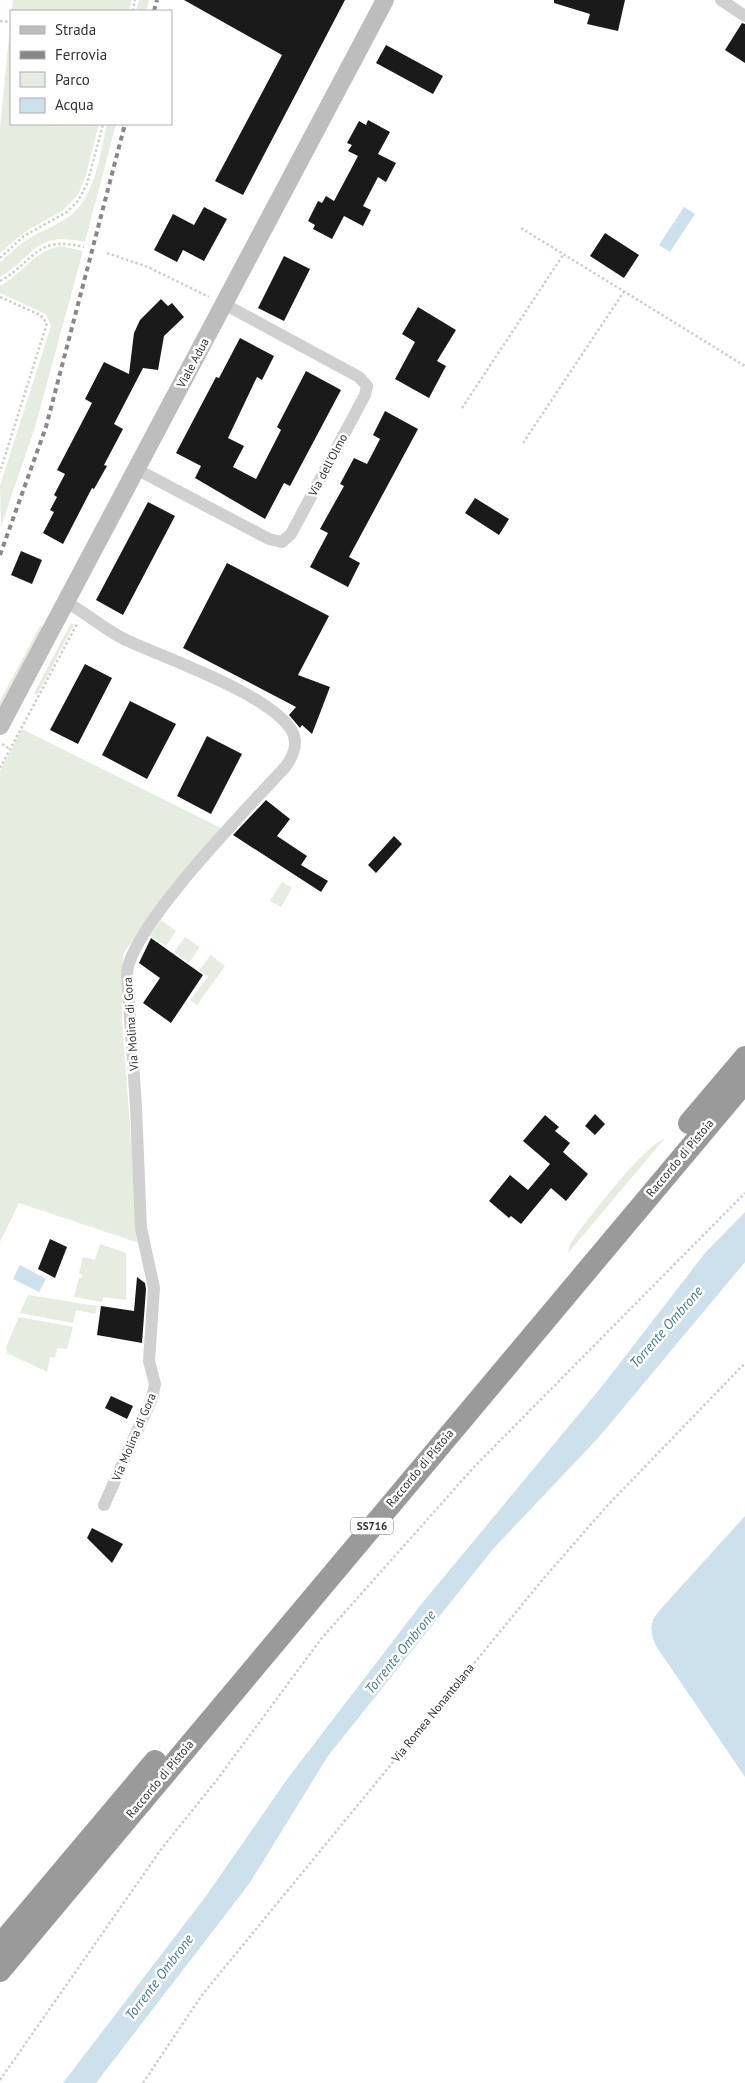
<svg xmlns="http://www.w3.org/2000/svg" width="745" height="2083" font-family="'PT Sans',sans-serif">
	<rect width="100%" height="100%" fill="#fff"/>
	<g fill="#e6ecdf">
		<path d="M13 0H132L129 11H12Z"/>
		<path d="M139 0H149L146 11H136Z"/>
		<path d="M10 28 11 124H99L86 175 78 195 62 211 26 231 0 253V128Z"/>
		<path d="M107 124H116L85 242C33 231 37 255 0 277V263C10 253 20 243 33 236 45 229 59 224 70 216 96 195 100 154 107 124Z"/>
		<path d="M61 246 83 251 35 427 1 527 0 486 51 326 46 314 0 293V286C23 274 34 250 61 246Z"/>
		<path d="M71 623 74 625 37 695 34 693Z"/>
		<path d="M40 626 44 628 0 710V701Z"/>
		<path d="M22 729 223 829 164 895 123 954 122 1021 139 1243 19 1203 0 1242V771Z"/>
		<path d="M282 882 292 888 281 907 270 901Z"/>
		<path d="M161 920 176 931 166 946 150 936Z"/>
		<path d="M185 937 200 947 189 963 174 952Z"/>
		<path d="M211 955 225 966 197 1005 190 1000 208 977 199 970Z"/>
		<path d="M665 1138 568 1253 569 1246 576 1235C597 1209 638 1152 665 1138Z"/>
		<path d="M100 1244 126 1253V1300L103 1297 102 1302 74 1297 79 1278H82L83 1275 79 1273 83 1257 95 1260Z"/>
		<path d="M28 1295 97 1306 95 1314 76 1310 73 1323 20 1313Z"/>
		<path d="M19 1317 73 1327 67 1349 57 1348 55 1358 50 1357 47 1372 7 1353 6 1347Z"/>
	</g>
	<g fill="#cce1eb">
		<path d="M684 207 695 214 670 252 659 245Z"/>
		<path d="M745 1212V1262L599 1437 493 1549 328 1756 249 1884 96 2083H63L206 1896 288 1778 419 1607 603 1385 705 1253Z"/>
		<path d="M20 1265 46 1279 39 1292 13 1279Z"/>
		<path d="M745 1516V1777L656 1646C650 1633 649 1622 659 1611Z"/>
	</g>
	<g fill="#1a1a1a">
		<path d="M184 0H345L243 195 215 181 282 55Z"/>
		<path d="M554 0H625L618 31 587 24 590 14 554 3Z"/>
		<path d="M742 23 745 24V63L725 50Z"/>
		<path d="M386 45 443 76 433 94 376 63Z"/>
		<path d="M368 120 390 132 378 154 396 163 386 182 378 177 363 206 371 210 363 226 344 216 332 239 313 229 315 225 308 221 318 201 322 203 326 196 334 201 358 156 348 151 352 145 347 143 359 121 366 125Z"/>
		<path d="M204 207 227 219 204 261 183 250 177 262 154 250 173 214 194 225Z"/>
		<path d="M605 233 639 255 624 278 590 256Z"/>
		<path d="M284 256 310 269 284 321 258 308Z"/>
		<path d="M161 299 168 306 172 303 184 317 164 336 158 370 143 368 114 424 123 429 104 465 107 466 94 489 92 488 63 544 43 533 54 512 50 510 57 497 54 495 65 474 57 470 92 403 85 399 104 362 129 374 134 333 140 320Z"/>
		<path d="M418 307 456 330 437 361 446 366 429 398 395 379 415 342 402 334Z"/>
		<path d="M240 338 274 356 262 380 257 377 228 438 244 446 233 467 256 479 281 430 277 427 306 371 341 390 290 486 284 483 265 519 195 478 201 466 176 453 216 377 219 378Z"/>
		<path d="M385 411 418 429 349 557 360 563 348 587 310 567 328 533 320 529 344 486 340 484 354 458 367 464 380 439 373 435Z"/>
		<path d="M475 498 509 519 499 535 465 513Z"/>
		<path d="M148 502 175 516 123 615 96 600Z"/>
		<path d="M21 551 42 560 32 584 11 575Z"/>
		<path d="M227 563 329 616 298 675 330 687 312 734 302 725 300 728 289 715 296 707 183 648Z"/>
		<path d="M85 664 112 678 78 744 50 730Z"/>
		<path d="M130 701 176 724 147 779 102 755Z"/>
		<path d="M207 736 242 754 211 814 177 796Z"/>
		<path d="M266 800 290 819 277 836 307 856 301 865 328 881 321 892 233 835Z"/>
		<path d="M394 836 402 844 376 873 368 865Z"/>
		<path d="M151 938 203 975 171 1023 143 1003 160 978 139 963Z"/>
		<path d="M595 1114 605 1124 595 1135 585 1126Z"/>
		<path d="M545 1115 559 1127 555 1131 570 1143 563 1152 588 1174 566 1201 551 1188 521 1224 511 1216 509 1218 489 1201 510 1175 528 1190 550 1164 523 1141Z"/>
		<path d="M50 1239 67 1247 55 1278 38 1269Z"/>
		<path d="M137 1277 145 1283 146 1289 142 1343 97 1335 101 1306 134 1311Z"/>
		<path d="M111 1396 133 1406 127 1419 105 1408Z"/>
		<path d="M92 1528 123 1544 112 1563 87 1538Z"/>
	</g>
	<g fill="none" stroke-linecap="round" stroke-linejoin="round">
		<g stroke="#cdcdcd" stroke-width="2.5" stroke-dasharray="2.5 2.5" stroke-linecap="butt">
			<path d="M133 11 135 0"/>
			<path d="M0 21 11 22"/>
			<path d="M521 228 745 366"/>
			<path d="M107 253 148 267 209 297"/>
			<path d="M0 258 24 236 67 212 78 201 87 184 103 124"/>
			<path d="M0 281C36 261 34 235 84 247"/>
			<path d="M0 297 40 315 47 323 0 472"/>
			<path d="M462 408 563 255"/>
			<path d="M523 443 625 290"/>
			<path d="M2 744 10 749"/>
			<path d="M0 768 77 624"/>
			<path d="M0 2080 162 1848 216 1781 321 1639 474 1467 745 1193"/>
			<path d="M143 2083 202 1995 544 1578 606 1507 745 1363"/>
		</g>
		<g stroke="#d0d0d0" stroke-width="12">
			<path d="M721 0 745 16"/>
			<path d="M136 469 269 539 282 542 291 534 365 395 367 386 359 377 224 304"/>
			<path d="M66 602C86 613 103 628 124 639 164 658 271 694 292 731 299 744 293 756 286 766 251 805 129 928 127 974L136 1107 141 1228 154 1288 149 1361 155 1384 152 1398 104 1505"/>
		</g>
		<path stroke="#bdbdbd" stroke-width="18" d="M0 726 385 0"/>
		<g stroke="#9a9a9a" stroke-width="22">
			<path d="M689 1123 745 1057"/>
			<path d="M0 1945 155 1761"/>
			<path d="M0 1971 745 1082"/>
		</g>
		<g stroke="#888" stroke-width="4" stroke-dasharray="5 4" stroke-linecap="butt">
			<path d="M154 11 157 0"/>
			<path d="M0 555 46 427 125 124"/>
		</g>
	</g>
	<g text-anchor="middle" stroke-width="5" stroke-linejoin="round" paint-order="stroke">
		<rect fill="#fff" stroke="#707070" stroke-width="1" x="351" y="1517.5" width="42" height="17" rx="4"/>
		<g font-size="11" font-weight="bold" fill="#333">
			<text x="372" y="1530">SS716</text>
		</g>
		<g font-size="12" fill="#333" stroke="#fff">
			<text transform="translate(193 363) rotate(-62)" y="4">Viale Adua</text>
			<text transform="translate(328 465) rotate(-62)" y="4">Via dell'Olmo</text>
			<text transform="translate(131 1024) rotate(-94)" y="4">Via Molina di Gora</text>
			<text transform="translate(680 1158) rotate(-50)" y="4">Raccordo di Pistoia</text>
			<text transform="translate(134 1437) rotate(-67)" y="4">Via Molina di Gora</text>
			<text transform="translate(420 1468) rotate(-50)" y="4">Raccordo di Pistoia</text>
			<text transform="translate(433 1713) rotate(-51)" y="4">Via Romea Nonantolana</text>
			<text transform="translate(160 1779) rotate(-50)" y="4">Raccordo di Pistoia</text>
		</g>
		<g font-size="14" font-style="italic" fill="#407995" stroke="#fff">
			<text transform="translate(666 1327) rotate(-49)" y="5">Torrente Ombrone</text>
			<text transform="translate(400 1652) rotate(-51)" y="5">Torrente Ombrone</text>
			<text transform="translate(159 1977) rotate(-53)" y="5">Torrente Ombrone</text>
		</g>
	</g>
	<rect x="10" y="10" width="162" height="115" fill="#ffffff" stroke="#adadad"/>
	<rect x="20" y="26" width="25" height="8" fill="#bdbdbd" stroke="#adadad"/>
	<text x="55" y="35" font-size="15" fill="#333333">Strada</text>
	<rect x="20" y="51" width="25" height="8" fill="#888888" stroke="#adadad"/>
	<text x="55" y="60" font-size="15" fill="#333333">Ferrovia</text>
	<rect x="20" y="72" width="25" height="15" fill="#e6ecdf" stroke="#adadad"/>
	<text x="55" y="85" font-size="15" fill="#333333">Parco</text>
	<rect x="20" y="98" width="25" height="15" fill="#cce1eb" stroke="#adadad"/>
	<text x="55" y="110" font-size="15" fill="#333333">Acqua</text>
</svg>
